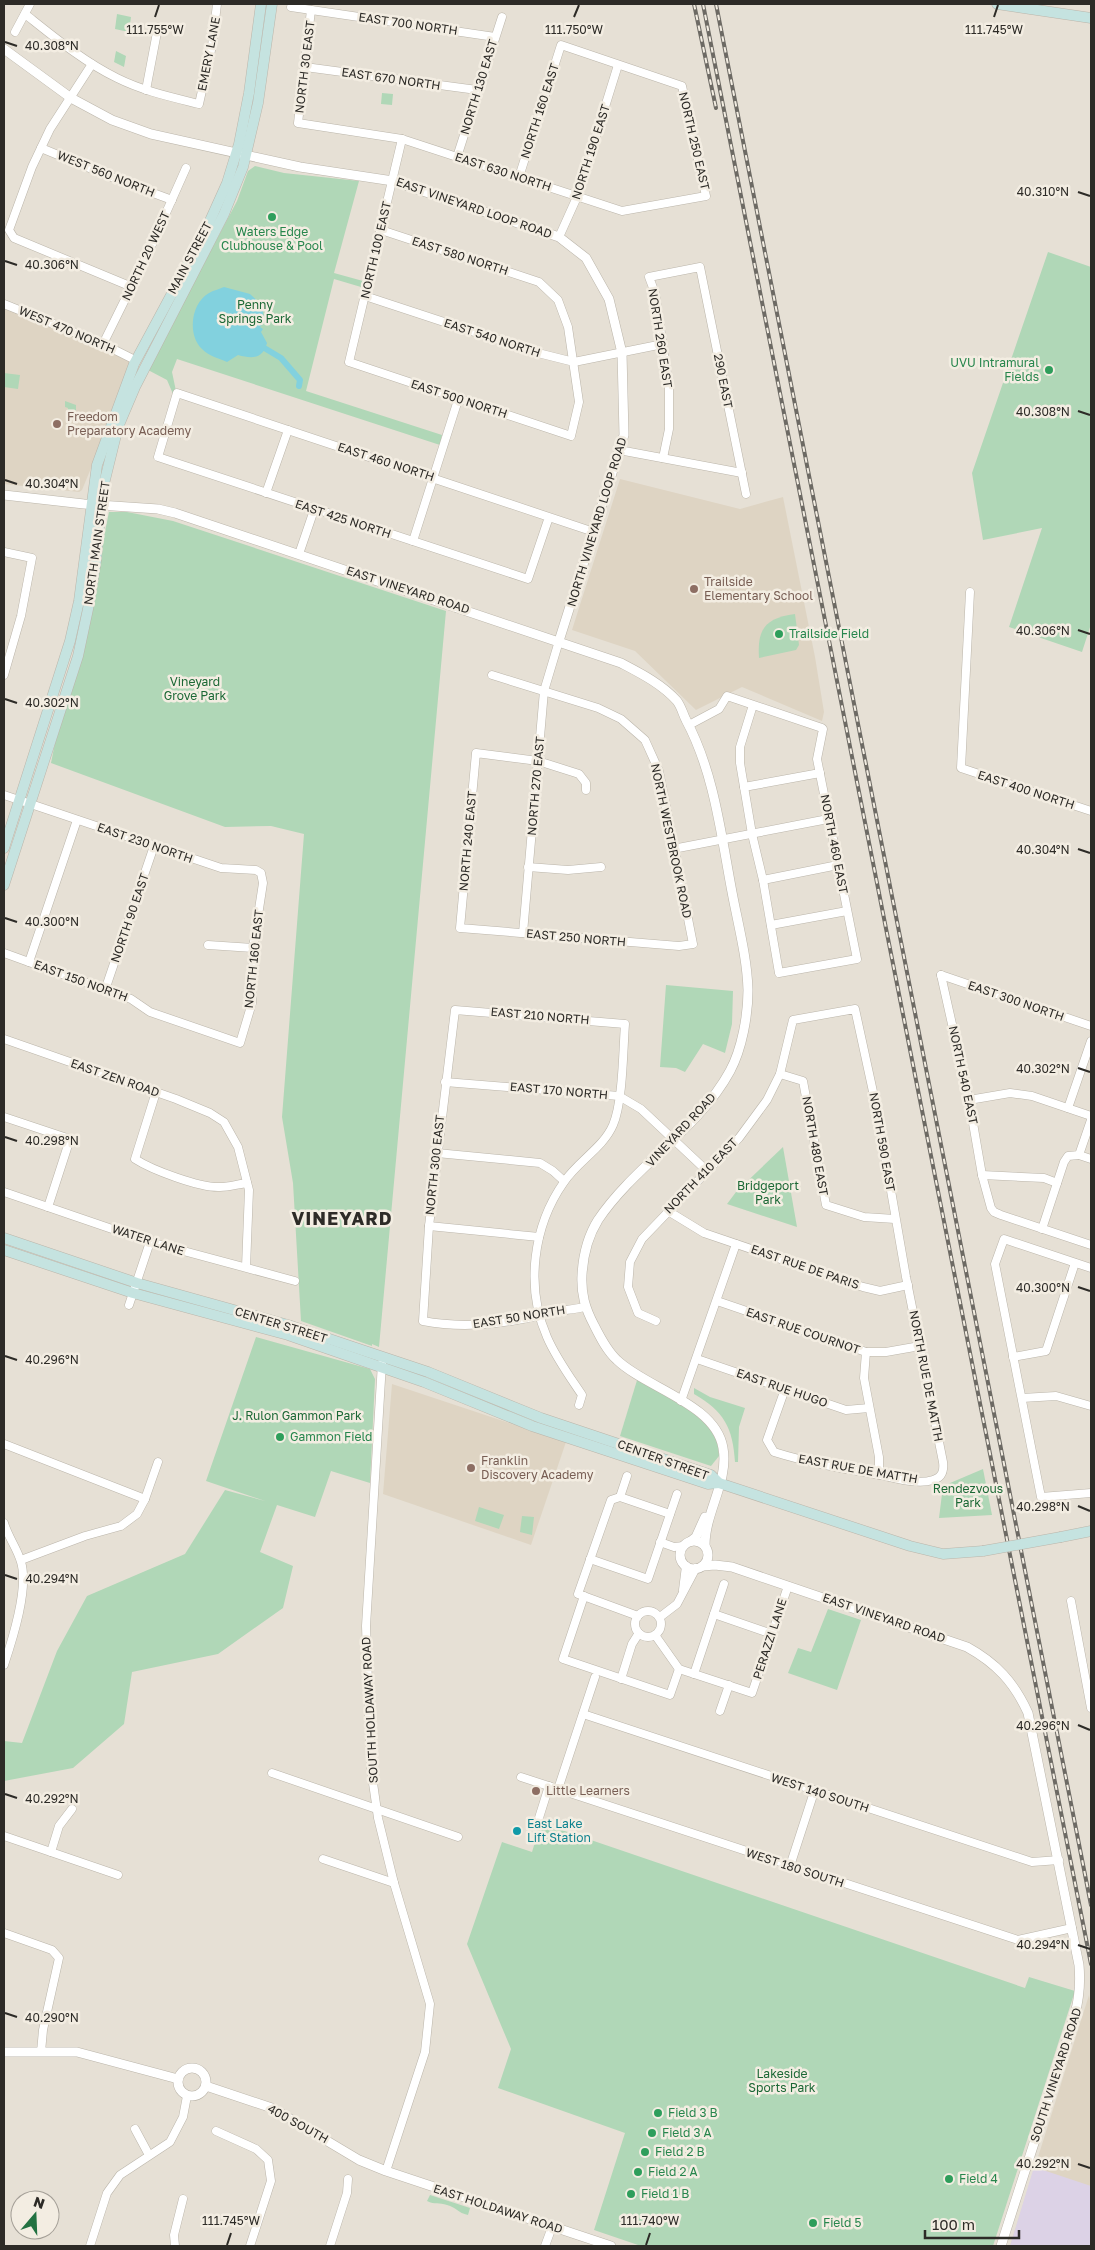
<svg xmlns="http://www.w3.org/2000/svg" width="1095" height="2250" font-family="'Golos Text',sans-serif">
	<rect width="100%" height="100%" fill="#e6e0d5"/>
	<g fill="#ded4c3">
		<path d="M4 304 131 358 134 364 82 490 79 492 4 484Z"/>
		<path d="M620 479 740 509 783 497 815 657 824 712 822 721 742 687 696 710 635 651 572 630Z"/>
		<path d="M392 1384 566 1442 531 1545 383 1494Z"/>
		<path d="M1089 1995 1091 2005V2246H1010Z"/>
	</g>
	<path fill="#dcd2e6" d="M1034 2167 1091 2186V2246H1010Z"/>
	<g fill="#b0d7b7">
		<path d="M117 14 131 17 129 32 115 29Z"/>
		<path d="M116 51 126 56 124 67 114 62Z"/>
		<path d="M382 93 393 94 392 105 381 104Z"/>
		<path d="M255 166 284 173 359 181 334 273 363 281 361 287 334 279 306 391 442 435 440 445 177 359 172 372 176 391 173 394 167 380 148 370 237 201 248 171Z"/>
		<path d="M1048 252 1091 267V624L1082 652 1009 627 1042 528 983 540 972 473Z"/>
		<path d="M4 373 20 375 18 389 4 387Z"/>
		<path d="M65 401 76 405V417L67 416 68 408 65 407Z"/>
		<path d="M109 512H127L173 521 446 611 379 1347 372 1344V1346L301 1321 293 1183 282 1117 304 834 271 826 225 827 51 763C67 678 93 597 109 512Z"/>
		<path d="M795 614 799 645 796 650 759 658C757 628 766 618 795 614Z"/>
		<path d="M666 985 733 991 732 1024 725 1053 703 1044 685 1072 676 1068 660 1067Z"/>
		<path d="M783 1147 797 1227 727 1204 736 1192Z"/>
		<path d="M256 1337 370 1369 375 1379 370 1483 331 1471 315 1517 277 1505 260 1552 293 1566 283 1608 218 1654 132 1672 124 1724 73 1768 4 1781V1741L22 1743 57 1651 87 1596 185 1554 225 1490 265 1501 206 1481Z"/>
		<path d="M638 1377 681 1401 717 1430 719 1456 711 1466 620 1436Z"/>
		<path d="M694 1388 710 1397 745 1408 739 1427 738 1462H735C733 1428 724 1411 694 1394Z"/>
		<path d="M983 1469 992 1515 939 1518 943 1486Z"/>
		<path d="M479 1507 504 1515 499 1529 475 1521Z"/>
		<path d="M522 1516 534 1517 532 1535 520 1532Z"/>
		<path d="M828 1609 861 1620 837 1690 788 1673 798 1648 811 1652Z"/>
		<path d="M541 1823 1025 1988 1029 1977 1075 1991 993 2246H641L594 2230 625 2133 498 2088 511 2049 467 1944 502 1842 532 1852Z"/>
		<path d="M430 2195 470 2208 468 2215C458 2213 456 2207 447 2205 439 2202 435 2205 427 2201Z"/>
	</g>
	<path fill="#82d1de" d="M224 287 250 294 262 305 264 322 260 327 263 329 261 332 267 343C263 359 252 359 238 355L227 362C218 358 209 356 202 349 187 335 191 303 209 293 214 290 220 289 224 287Z"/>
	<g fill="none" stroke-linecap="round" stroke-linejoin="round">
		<path stroke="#82d1de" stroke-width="6" d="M266 349 281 358 300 380 299 386"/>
		<g stroke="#bbb5aa" stroke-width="9">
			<g id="minor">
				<path d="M291 7 495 37"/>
				<path d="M311 10 298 123 402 139 622 211 706 196 682 86 561 45 519 177"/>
				<path d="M25 14C54 37 84 62 117 78 143 91 171 97 199 104L212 46 217 4"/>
				<path d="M15 32 30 4"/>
				<path d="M92 64 50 129 32 167 9 230 14 238 132 287"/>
				<path d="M305 67 477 90"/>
				<path d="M146 90 158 27"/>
				<path d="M41 148 126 183 172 200"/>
				<path d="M457 157 502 17"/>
				<path d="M381 230 539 282 558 300 568 327 579 402 571 436 349 362 402 139"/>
				<path d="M559 237 577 197 618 65"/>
				<path d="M365 296 538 353 574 362 663 344"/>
				<path d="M4 304 103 344 131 358"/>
				<path d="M103 344 149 251 186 168"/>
				<path d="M619 450 742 473"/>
				<path d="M663 458 669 429V388L655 293 649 277 700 267 746 494"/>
				<path d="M266 493 288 430"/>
				<path d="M549 517 528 579 158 457 177 393C316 439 455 486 594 532"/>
				<path d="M413 541 458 400"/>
				<path d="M4 552 32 558 21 616 4 675"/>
				<path d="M299 554 314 510"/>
				<path d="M970 592 961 768 1091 811"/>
				<path d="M492 675 598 708 621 719 645 740 659 771 693 944 679 946 460 928 476 753 538 761 579 774 586 783V790"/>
				<path d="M689 725 719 709 727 696 822 728 823 729 817 759 857 959 779 973 763 880 752 834 740 763V747L753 705"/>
				<path d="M744 787 820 773"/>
				<path d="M4 795 221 868 256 870 261 873 263 883 253 948 252 1003 240 1043 150 1012 131 999 4 953"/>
				<path d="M673 849 828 819"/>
				<path d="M528 867 568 870 601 867"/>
				<path d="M763 880 838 865"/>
				<path d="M771 925 847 911"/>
				<path d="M523 933 544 691 559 641"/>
				<path d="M208 945 253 948"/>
				<path d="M29 962 77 820"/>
				<path d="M941 975 969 1100 982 1175 991 1208 994 1212 1001 1215 1091 1245"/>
				<path d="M941 975 1091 1026"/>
				<path d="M105 990 154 846"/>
				<path d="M4 1039 176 1099 210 1113 224 1122 238 1147 249 1190 246 1267"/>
				<path d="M780 1074 803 1081 826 1205 864 1217 895 1219"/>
				<path d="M445 1082 619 1096 641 1109 706 1170"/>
				<path d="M156 1092 135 1159C152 1170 200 1188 220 1187 229 1187 238 1184 247 1183"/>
				<path d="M969 1100 1010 1093 1032 1096 1091 1116"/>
				<path d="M1068 1108 1091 1041"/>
				<path d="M4 1117 70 1139 48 1207"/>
				<path d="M437 1153 540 1163 553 1171 564 1181"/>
				<path d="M1079 1155 1091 1159"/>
				<path d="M982 1175 1044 1178 1057 1183"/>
				<path d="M4 1192 150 1242 295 1281"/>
				<path d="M668 1211 704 1233 863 1287 880 1291 908 1285"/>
				<path d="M429 1226 539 1237"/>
				<path d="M1042 1229 1064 1162 1068 1156 1079 1155 1091 1120"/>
				<path d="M1091 1268 1004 1239 995 1264 1041 1497 1091 1493"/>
				<path d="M717 1301 866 1352H886L920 1346"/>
				<path d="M129 1305 150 1242"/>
				<path d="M656 1321 638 1313 628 1287 630 1262 642 1239 739 1138 767 1100 780 1074 793 1020 855 1009 877 1110 906 1277 943 1462C944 1470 943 1477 933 1480 917 1485 896 1478 880 1475 844 1469 809 1463 774 1452L767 1440 785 1389"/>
				<path d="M866 1352 864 1378 879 1457V1475"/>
				<path d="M1013 1357 1046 1351 1075 1263"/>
				<path d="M697 1359 846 1410 869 1408"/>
				<path d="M382 1363 366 1626 371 1769 378 1818 394 1883 430 2004 425 2052 386 2171"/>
				<path d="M1022 1398 1056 1396 1091 1406"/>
				<path d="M681 1401 736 1244"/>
				<path d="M579 1405 582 1395C570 1377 556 1358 547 1337 525 1287 533 1226 564 1182 578 1161 603 1148 613 1125 623 1102 623 1050 625 1024L455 1010 429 1226 423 1321C464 1329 506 1324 546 1314 559 1310 572 1310 584 1307"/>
				<path d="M4 1444 145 1499"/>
				<path d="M620 1497 627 1476"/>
				<path d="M4 1523C8 1537 17 1548 21 1562 29 1588 13 1638 4 1665"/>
				<path d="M660 1542 674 1547 684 1546"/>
				<path d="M590 1559 648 1579 677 1494"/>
				<path d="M21 1560 85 1536 121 1526 137 1514 145 1499 158 1462"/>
				<path d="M683 1590 686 1566"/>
				<path d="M584 1596 563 1659 670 1695 679 1669"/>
				<path d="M1071 1601 1091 1708"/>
				<circle cx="648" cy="1624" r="13"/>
				<path d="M714 1614 772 1634"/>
				<path d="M638 1616 578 1594 611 1500 620 1497 670 1514"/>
				<path d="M660 1617 677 1604 696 1568"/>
				<path d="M655 1635 679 1669 752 1693 788 1586"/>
				<path d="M694 1674 724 1584"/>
				<path d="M621 1679 632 1644 639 1633"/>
				<path d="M720 1711 729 1685"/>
				<path d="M583 1714 1032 1862 1059 1860"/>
				<path d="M272 1773 458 1837"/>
				<path d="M521 1777 1018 1940 1072 1928"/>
				<path d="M558 1789 595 1677"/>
				<path d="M538 1821 549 1786"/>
				<path d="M4 1836 118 1875"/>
				<path d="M51 1852 59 1826 72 1809"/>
				<path d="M323 1859 394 1883"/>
				<path d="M790 1866 814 1792"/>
				<path d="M4 1933 52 1950 59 1958 43 2030 41 2052"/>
				<path d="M135 2129 149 2155"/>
				<path d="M216 2131 256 2149 268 2160 271 2181 250 2246"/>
				<path d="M90 2246 107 2193 120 2175 170 2142 183 2117 187 2096"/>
				<path d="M175 2246 174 2235 183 2199"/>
				<path d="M330 2246 347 2193 348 2179"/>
				<path d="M545 2246 552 2227"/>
			</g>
		</g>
		<g stroke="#bbb5aa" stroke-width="10">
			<g id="tertiary">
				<path d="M4 49 71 98 112 120 151 134 300 167 393 181 559 237 586 258 609 299 622 353 624 435 559 641"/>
				<path d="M4 495 84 504 158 509 175 513 621 663C640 673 662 684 677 701 681 706 683 714 686 720 714 772 721 834 732 892 738 924 747 957 748 990 748 1015 742 1049 730 1071 698 1130 635 1165 598 1220 588 1236 583 1257 582 1275 581 1294 585 1308 594 1325 600 1337 607 1351 617 1360 646 1388 716 1404 723 1448 729 1481 705 1512 705 1545"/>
				<path d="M691 1541 696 1537 705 1517"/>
				<circle cx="694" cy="1555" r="14"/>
				<path d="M703 1566 715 1565 732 1567 967 1647C996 1663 1014 1682 1028 1713L1079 1965C1081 1988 1078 2006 1071 2028L1001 2246"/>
				<path d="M4 2052H77L178 2079"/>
				<circle cx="192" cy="2082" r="14"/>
				<path d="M206 2086 272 2108 359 2160 386 2171 611 2246"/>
			</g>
		</g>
		<g stroke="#bbb5aa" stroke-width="11">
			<g id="secondary">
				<path d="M997 4 1091 18"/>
				<path d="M4 848 70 641 79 601 97 465 134 364 204 234 227 183 239 144 249 93 261 4"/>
				<path d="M4 885 78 656 88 609 96 561 102 492 118 427 135 387 224 214 243 167 258 103 272 4"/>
				<path d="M4 1238 137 1283 288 1325 353 1347 428 1372 541 1418 711 1475 719 1483 910 1546 943 1554 983 1551"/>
				<path d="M4 1250 133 1293 288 1335 424 1382 532 1426 708 1484 719 1483"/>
				<path d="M1061 1537 1091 1531"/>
			</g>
		</g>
		<use href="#minor" stroke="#fff" stroke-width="8"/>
		<use href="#tertiary" stroke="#fff" stroke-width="9"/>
		<use href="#secondary" stroke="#c5e3e0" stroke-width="10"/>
		<g stroke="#6d6a64" stroke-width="4">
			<g id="rail">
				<path d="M694 4 716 108"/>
				<path d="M703 4 1091 1964"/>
				<path d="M716 4 1091 1905"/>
			</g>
		</g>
		<use href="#rail" stroke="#f3ede2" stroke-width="2" stroke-dasharray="5.5" stroke-linecap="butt"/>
		<g stroke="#bbb5aa" stroke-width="11" stroke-linecap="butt">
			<path id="secondary-bridge" d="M983 1551 1061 1537"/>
		</g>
		<use href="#secondary-bridge" stroke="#c5e3e0" stroke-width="10"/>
	</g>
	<path fill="none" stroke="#2d2b27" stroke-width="2" d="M155 17 159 5M574 17 579 5M994 17 998 5M5 42 17 46M1078 192 1090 196M5 261 17 265M1078 411 1090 415M5 480 17 484M1078 630 1090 634M5 699 17 703M1078 849 1090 853M5 918 17 922M1078 1068 1090 1072M5 1137 17 1141M1078 1287 1090 1291M5 1356 17 1360M1078 1506 1090 1511M5 1575 17 1579M1078 1725 1090 1730M5 1794 17 1798M1078 1945 1090 1949M5 2013 17 2017M1078 2164 1090 2168M227 2245 231 2233M646 2245 650 2233"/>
	<g fill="#2e9e5b" stroke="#f3ede2" stroke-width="2">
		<circle cx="272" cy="217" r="5"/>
		<circle cx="1049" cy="370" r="5"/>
		<circle cx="779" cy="634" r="5"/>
		<circle cx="280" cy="1437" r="5"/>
		<circle cx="658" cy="2113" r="5"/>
		<circle cx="652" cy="2133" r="5"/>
		<circle cx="645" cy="2152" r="5"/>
		<circle cx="638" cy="2172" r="5"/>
		<circle cx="949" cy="2179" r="5"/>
		<circle cx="631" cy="2194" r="5"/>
		<circle cx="813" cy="2223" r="5"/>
	</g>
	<g fill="#8d6e63" stroke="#f3ede2" stroke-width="2">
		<circle cx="57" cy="424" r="5"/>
		<circle cx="694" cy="589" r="5"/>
		<circle cx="471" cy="1468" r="5"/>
		<circle cx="536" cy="1791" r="5"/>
	</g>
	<circle fill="#0f9aa8" stroke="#f3ede2" stroke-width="2" cx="517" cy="1831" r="5"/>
	<g text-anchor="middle" stroke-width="5" stroke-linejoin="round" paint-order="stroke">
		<g font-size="12" fill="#2d2b27" stroke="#f3ede2">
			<text transform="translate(408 24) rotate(8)" y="4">EAST 700 NORTH</text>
			<text transform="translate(209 54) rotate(-79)" y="4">EMERY LANE</text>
			<text transform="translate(305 67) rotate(-83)" y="4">NORTH 30 EAST</text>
			<text transform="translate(391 79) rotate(8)" y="4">EAST 670 NORTH</text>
			<text transform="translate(479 87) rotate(-73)" y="4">NORTH 130 EAST</text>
			<text transform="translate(540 111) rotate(-72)" y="4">NORTH 160 EAST</text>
			<text transform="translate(694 141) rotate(77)" y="4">NORTH 250 EAST</text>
			<text transform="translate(591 152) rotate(-72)" y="4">NORTH 190 EAST</text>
			<text transform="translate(503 172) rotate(18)" y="4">EAST 630 NORTH</text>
			<text transform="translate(106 174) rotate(22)" y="4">WEST 560 NORTH</text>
			<text transform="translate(474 208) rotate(19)" y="4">EAST VINEYARD LOOP ROAD</text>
			<text transform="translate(376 250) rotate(-77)" y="4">NORTH 100 EAST</text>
			<text transform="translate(146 256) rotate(-65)" y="4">NORTH 20 WEST</text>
			<text transform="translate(460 256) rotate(18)" y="4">EAST 580 NORTH</text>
			<text transform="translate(190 258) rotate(-62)" y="4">MAIN STREET</text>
			<text transform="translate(67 330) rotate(23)" y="4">WEST 470 NORTH</text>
			<text transform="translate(492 338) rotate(18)" y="4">EAST 540 NORTH</text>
			<text transform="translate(660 338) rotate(81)" y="4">NORTH 260 EAST</text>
			<text transform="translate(723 381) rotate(79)" y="4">290 EAST</text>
			<text transform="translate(459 399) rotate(18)" y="4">EAST 500 NORTH</text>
			<text transform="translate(386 462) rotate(18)" y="4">EAST 460 NORTH</text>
			<text transform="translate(343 519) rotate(18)" y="4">EAST 425 NORTH</text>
			<text transform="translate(597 522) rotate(-73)" y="4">NORTH VINEYARD LOOP ROAD</text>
			<text transform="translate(97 543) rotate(-82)" y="4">NORTH MAIN STREET</text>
			<text transform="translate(408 590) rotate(18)" y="4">EAST VINEYARD ROAD</text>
			<text transform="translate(536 786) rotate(-85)" y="4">NORTH 270 EAST</text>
			<text transform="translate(1026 790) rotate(18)" y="4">EAST 400 NORTH</text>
			<text transform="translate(468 841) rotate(-85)" y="4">NORTH 240 EAST</text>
			<text transform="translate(671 841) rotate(78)" y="4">NORTH WESTBROOK ROAD</text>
			<text transform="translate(145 843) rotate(19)" y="4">EAST 230 NORTH</text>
			<text transform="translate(834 844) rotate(79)" y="4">NORTH 460 EAST</text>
			<text transform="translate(130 918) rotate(-71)" y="4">NORTH 90 EAST</text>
			<text transform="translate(576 938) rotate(5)" y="4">EAST 250 NORTH</text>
			<text transform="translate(254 959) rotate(-84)" y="4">NORTH 160 EAST</text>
			<text transform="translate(81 981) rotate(20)" y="4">EAST 150 NORTH</text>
			<text transform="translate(1016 1001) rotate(19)" y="4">EAST 300 NORTH</text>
			<text transform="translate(540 1016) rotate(5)" y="4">EAST 210 NORTH</text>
			<text transform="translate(963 1075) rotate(78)" y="4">NORTH 540 EAST</text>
			<text transform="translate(115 1078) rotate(19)" y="4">EAST ZEN ROAD</text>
			<text transform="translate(559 1091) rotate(5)" y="4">EAST 170 NORTH</text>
			<text transform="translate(681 1130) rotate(-47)" y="4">VINEYARD ROAD</text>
			<text transform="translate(882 1142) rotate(80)" y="4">NORTH 590 EAST</text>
			<text transform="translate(815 1146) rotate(80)" y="4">NORTH 480 EAST</text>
			<text transform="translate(435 1165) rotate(-84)" y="4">NORTH 300 EAST</text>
			<text transform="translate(701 1176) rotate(-46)" y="4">NORTH 410 EAST</text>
			<text transform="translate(148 1240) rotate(18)" y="4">WATER LANE</text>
			<text transform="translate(805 1267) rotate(19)" y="4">EAST RUE DE PARIS</text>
			<text transform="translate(519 1317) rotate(-9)" y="4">EAST 50 NORTH</text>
			<text transform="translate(281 1325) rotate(17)" y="4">CENTER STREET</text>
			<text transform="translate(803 1331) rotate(19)" y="4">EAST RUE COURNOT</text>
			<text transform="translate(926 1376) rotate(79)" y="4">NORTH RUE DE MATTH</text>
			<text transform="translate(782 1388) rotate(19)" y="4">EAST RUE HUGO</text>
			<text transform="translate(663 1460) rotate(20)" y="4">CENTER STREET</text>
			<text transform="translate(858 1469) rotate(10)" y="4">EAST RUE DE MATTH</text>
			<text transform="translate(884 1618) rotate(19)" y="4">EAST VINEYARD ROAD</text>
			<text transform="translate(770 1639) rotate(-72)" y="4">PERAZZI LANE</text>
			<text transform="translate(370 1710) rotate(-93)" y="4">SOUTH HOLDAWAY ROAD</text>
			<text transform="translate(820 1793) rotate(18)" y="4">WEST 140 SOUTH</text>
			<text transform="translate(795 1868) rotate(18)" y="4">WEST 180 SOUTH</text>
			<text transform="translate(1056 2075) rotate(-72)" y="4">SOUTH VINEYARD ROAD</text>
			<text transform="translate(298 2124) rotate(29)" y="4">400 SOUTH</text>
			<text transform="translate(498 2209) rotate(18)" y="4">EAST HOLDAWAY ROAD</text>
		</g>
		<g font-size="12" fill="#27864d" stroke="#f3ede2" text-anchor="start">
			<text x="272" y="236" text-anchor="middle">Waters Edge<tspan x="272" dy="14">Clubhouse &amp; Pool</tspan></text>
			<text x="1039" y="367" text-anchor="end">UVU Intramural<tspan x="1039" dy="14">Fields</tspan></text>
			<text x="789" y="638">Trailside Field</text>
			<text x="290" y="1441">Gammon Field</text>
			<text x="668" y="2117">Field 3 B</text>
			<text x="662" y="2137">Field 3 A</text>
			<text x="655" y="2156">Field 2 B</text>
			<text x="648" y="2176">Field 2 A</text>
			<text x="959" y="2183">Field 4</text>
			<text x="641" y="2198">Field 1 B</text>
			<text x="823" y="2227">Field 5</text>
		</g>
		<g font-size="12" fill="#1b6835" stroke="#f3ede2">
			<text x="255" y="309">Penny<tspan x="255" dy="14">Springs Park</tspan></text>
			<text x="195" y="686">Vineyard<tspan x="195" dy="14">Grove Park</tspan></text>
			<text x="768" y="1190">Bridgeport<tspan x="768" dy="14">Park</tspan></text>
			<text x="297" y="1420">J. Rulon Gammon Park</text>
			<text x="968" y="1493">Rendezvous<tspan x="968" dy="14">Park</tspan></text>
			<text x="782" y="2078">Lakeside<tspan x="782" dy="14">Sports Park</tspan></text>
		</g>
		<g font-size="12" fill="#785e54" stroke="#f3ede2" text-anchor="start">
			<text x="67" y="421">Freedom<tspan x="67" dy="14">Preparatory Academy</tspan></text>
			<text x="704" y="586">Trailside<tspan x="704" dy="14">Elementary School</tspan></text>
			<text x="481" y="1465">Franklin<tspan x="481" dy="14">Discovery Academy</tspan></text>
			<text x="546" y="1795">Little Learners</text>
		</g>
		<g font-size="12" fill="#0d838f" stroke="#f3ede2" text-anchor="start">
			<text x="527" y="1828">East Lake<tspan x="527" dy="14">Lift Station</tspan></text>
		</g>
		<g font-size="18" font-weight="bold" letter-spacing="1" fill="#2d2b27" stroke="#f3ede2">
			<text x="342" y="1225">VINEYARD</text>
		</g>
	</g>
	<g font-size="12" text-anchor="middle" fill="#2d2b27" stroke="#f3ede2" stroke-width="5" stroke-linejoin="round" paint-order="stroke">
		<text x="155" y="34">111.755°W</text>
		<text x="574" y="34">111.750°W</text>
		<text x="994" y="34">111.745°W</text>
		<text x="52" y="50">40.308°N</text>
		<text x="1043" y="196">40.310°N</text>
		<text x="52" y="269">40.306°N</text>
		<text x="1043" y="416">40.308°N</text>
		<text x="52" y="488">40.304°N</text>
		<text x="1043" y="635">40.306°N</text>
		<text x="52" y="707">40.302°N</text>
		<text x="1043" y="854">40.304°N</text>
		<text x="52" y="926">40.300°N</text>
		<text x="1043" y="1073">40.302°N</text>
		<text x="52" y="1145">40.298°N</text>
		<text x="1043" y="1292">40.300°N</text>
		<text x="52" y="1364">40.296°N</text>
		<text x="1043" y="1511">40.298°N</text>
		<text x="52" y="1583">40.294°N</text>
		<text x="1043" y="1730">40.296°N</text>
		<text x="52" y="1803">40.292°N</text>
		<text x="1043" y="1949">40.294°N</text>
		<text x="52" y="2022">40.290°N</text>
		<text x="1043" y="2168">40.292°N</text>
		<text x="231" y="2225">111.745°W</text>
		<text x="650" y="2225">111.740°W</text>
	</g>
	<rect width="1095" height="2250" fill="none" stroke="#2d2b27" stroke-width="10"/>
	<g transform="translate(35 2215) rotate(19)"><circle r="24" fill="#f3ede2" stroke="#a49f97"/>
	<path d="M0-4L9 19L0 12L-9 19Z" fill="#237242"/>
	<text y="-8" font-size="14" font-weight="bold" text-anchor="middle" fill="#2d2b27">N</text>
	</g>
	<path d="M925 2230v8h94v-8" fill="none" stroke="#2d2b27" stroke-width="2.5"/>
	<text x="932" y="2230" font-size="15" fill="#2d2b27" stroke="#f3ede2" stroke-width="4" paint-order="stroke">100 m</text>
</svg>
